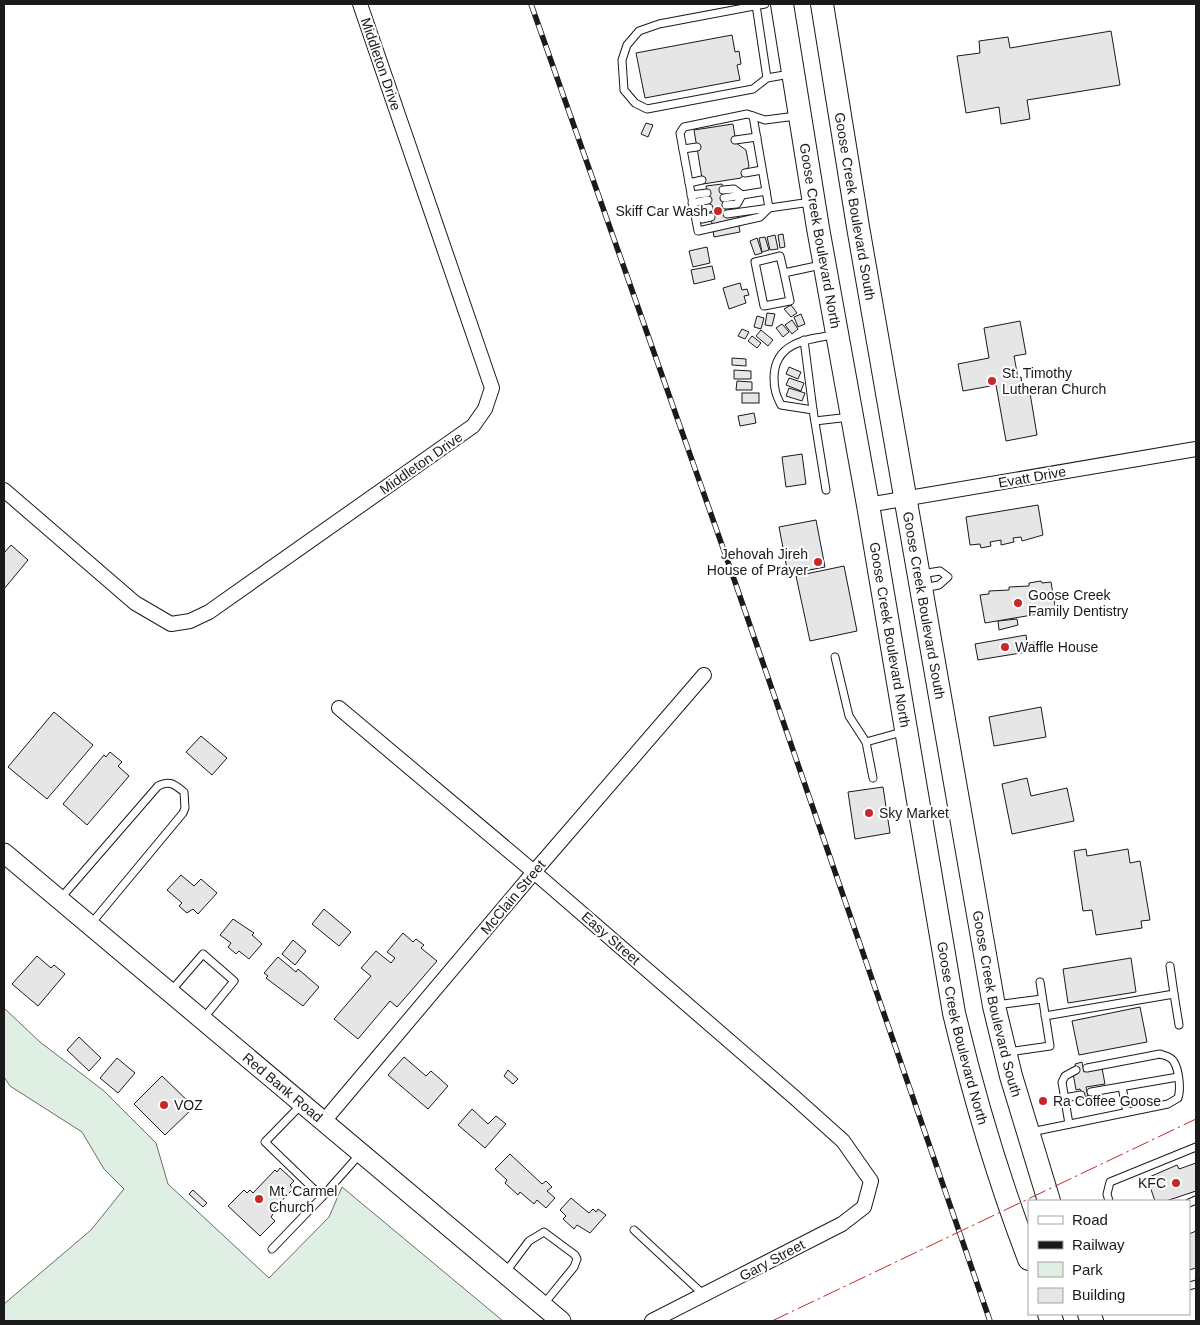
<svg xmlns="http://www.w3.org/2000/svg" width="1200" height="1325" font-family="Arial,sans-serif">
	<rect width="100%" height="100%" fill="#fff"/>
	<path fill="#e0efe3" stroke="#6a6a6a" d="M4 1008 40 1042 104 1091 156 1143 168 1184 269 1278 329 1217 342 1187 503 1321H4V1304L91 1230 124 1189 104 1169 82 1132 10 1086 4 1077Z"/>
	<g fill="#e6e6e6" stroke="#1a1a1a">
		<path d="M1111 31 1120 85 1027 100 1030 119 1001 124 999 107 966 113 957 56 980 53 979 41 1008 37 1010 48Z"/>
		<path d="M732 35 735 52 739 51 741 64 737 65 740 80 645 98 636 53Z"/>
		<path d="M646 123 653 125 648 137 641 134Z"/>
		<path d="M733 124 736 143 746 150 749 166 741 178 703 184 694 130Z"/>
		<path d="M722 184 727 216 737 214 740 232 714 237 706 186Z"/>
		<path d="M783 234 785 247 780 248 778 235Z"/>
		<path d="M775 235 778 249 770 250 767 237Z"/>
		<path d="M765 237 769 250 762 252 759 238Z"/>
		<path d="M757 238 762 253 755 255 750 241Z"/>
		<path d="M707 247 710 263 693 267 689 251Z"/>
		<path d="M712 266 715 279 694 284 691 270Z"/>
		<path d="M740 283 742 290 747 289 749 295 744 296 746 303 729 309 723 288Z"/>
		<path d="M791 305 797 313 791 317 784 309Z"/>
		<path d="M767 313 775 314 772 326 765 325Z"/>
		<path d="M801 314 805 324 798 327 794 317Z"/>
		<path d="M757 316 764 318 761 329 754 327Z"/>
		<path d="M792 320 798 329 792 334 785 325Z"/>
		<path d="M1020 321 1026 354 1014 356 1018 378 1021 377 1023 388 1029 387 1037 435 1006 441 996 385 963 391 958 364 989 358 984 328Z"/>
		<path d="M782 324 789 332 783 337 776 328Z"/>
		<path d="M742 329 749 332 745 339 738 336Z"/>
		<path d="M761 330 773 340 768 346 756 336Z"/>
		<path d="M752 336 761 343 757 348 748 341Z"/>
		<path d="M732 358 746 359V366L732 365Z"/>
		<path d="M789 367 801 372 798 379 786 374Z"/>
		<path d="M734 370 751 371V379H734Z"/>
		<path d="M789 378 804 383 801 391 786 385Z"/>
		<path d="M737 381 752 382V390H736Z"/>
		<path d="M789 388 805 393 802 401 786 396Z"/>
		<rect x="742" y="393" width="17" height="10"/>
		<path d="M754 413 756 423 740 426 738 416Z"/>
		<path d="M802 454 806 484 786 487 782 457Z"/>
		<path d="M1038 505 1043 535 1022 541 1021 537 1013 538 1014 542 1001 545V540L990 542 991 546 981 548 980 544 970 545 966 517Z"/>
		<path d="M816 520 825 567 788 574 779 527Z"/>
		<path d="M11 545 28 560 4 589V553Z"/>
		<path d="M844 566 857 631 810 641 796 576Z"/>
		<path d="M1041 581 1042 583 1051 582 1056 611 985 623 980 595 989 594V591L1009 590V587L1029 586V583Z"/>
		<path d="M1017 619 1018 625 999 630 998 621Z"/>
		<path d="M1026 635 1027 643 1036 642 1037 647 1032 648 1033 651 978 660 975 644Z"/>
		<path d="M1041 707 1046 737 994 746 989 717Z"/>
		<path d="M54 712 93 745 47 799 8 767Z"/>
		<path d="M201 736 227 758 212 775 186 752Z"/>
		<path d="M110 752 122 762 118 766 129 776 87 825 63 804 104 755 106 757Z"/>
		<path d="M1027 778 1031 796 1067 788 1074 821 1012 834 1002 784Z"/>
		<path d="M883 787 890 833 855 839 848 792Z"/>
		<path d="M1086 849 1087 856 1128 849 1130 863 1140 861 1150 920 1141 921 1142 928 1096 935 1092 910 1083 911 1074 851Z"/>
		<path d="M181 875 194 886 201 879 217 893 198 914 193 909 187 913 179 906 182 903 167 890Z"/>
		<path d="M324 909 351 932 339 946 312 924Z"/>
		<path d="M233 919 254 933 252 935 262 944 249 959 239 951 236 954 228 947 231 943 220 935Z"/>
		<path d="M403 933 413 942 416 939 424 945 421 948 437 961 397 1007 390 1001 358 1039 334 1019 371 976 361 968 376 951 391 963 395 958 387 952Z"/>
		<path d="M293 940 306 951 295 965 282 954Z"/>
		<path d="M37 956 51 968 54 965 65 974 38 1006 12 984Z"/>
		<path d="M278 957 296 972 298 969 319 987 303 1006 266 978 268 976 264 973Z"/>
		<path d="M1131 958 1136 992 1068 1003 1063 969Z"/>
		<path d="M1140 1007 1147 1042 1079 1055 1072 1021Z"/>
		<path d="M79 1037 101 1058 89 1071 67 1050Z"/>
		<path d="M404 1057 426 1076 431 1071 448 1086 428 1109 388 1075Z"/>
		<path d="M117 1058 135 1073 118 1093 100 1078Z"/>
		<path d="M1082 1062 1084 1072 1102 1068 1105 1084 1086 1087 1088 1096 1082 1097 1080 1089 1076 1090 1073 1073 1076 1072 1075 1064Z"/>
		<path d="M508 1070 518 1079 513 1084 504 1076Z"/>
		<path d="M162 1076 194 1107 165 1135 134 1104Z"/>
		<path d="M472 1109 488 1124 496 1116 506 1124 485 1148 458 1125Z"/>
		<path d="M510 1154 542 1184 546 1181 552 1187 547 1191 555 1198 546 1208 537 1200 534 1204 520 1192 518 1195 505 1183 507 1180 495 1169Z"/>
		<path d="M1196 1163V1191L1166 1201H1155L1147 1178 1177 1165 1179 1169Z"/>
		<path d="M280 1168 294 1181 290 1185 293 1189 271 1212 273 1214 271 1217 275 1221 260 1236 228 1206 244 1190 247 1193 250 1190 253 1193 275 1170 277 1172Z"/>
		<path d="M193 1190 207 1203 203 1207 189 1194Z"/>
		<path d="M571 1198 589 1213 593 1209 596 1212 598 1209 606 1215 590 1233 577 1225 574 1229 563 1219 566 1216 560 1210Z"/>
		<path d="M1196 1231V1268L1189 1270V1234Z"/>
	</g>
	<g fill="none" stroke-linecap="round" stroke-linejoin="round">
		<g stroke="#1a1a1a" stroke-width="9">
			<g id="service">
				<path d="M765 4 659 24 639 31 627 45 622 60 624 90 635 103 647 109 753 89 767 78 790 74"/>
				<path d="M756 5 767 78"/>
				<path d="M735 140 757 137"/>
				<path d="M683 149 697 147"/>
				<path d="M745 173 762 170"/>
				<path d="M689 183 702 180"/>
				<path d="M723 190 734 189 742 195"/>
				<path d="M691 195 707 193"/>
				<path d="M724 198 766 191"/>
				<path d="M692 203 708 200"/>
				<path d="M726 205 737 204 742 195"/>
				<path d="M694 210 709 208"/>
				<path d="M727 214 811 202"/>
				<path d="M695 215 698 231 760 217 769 208 753 116"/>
				<path d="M711 217 702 219 695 215 680 133 684 127 747 114 765 120 796 116"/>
				<path d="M784 273 790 301 764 306 755 262 780 256 784 273 821 265"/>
				<path d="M804 340 813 410"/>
				<path d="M815 421 850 417"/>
				<path d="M826 490 813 410 781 405C776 395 774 389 774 378 774 343 806 339 834 335"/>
				<path d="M921 574 940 571 948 577 939 585 923 588"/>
				<path d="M835 657 849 716 866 742 902 732"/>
				<path d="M866 742 873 778"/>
				<path d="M60 899 158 786C170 780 174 784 184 792L185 808 183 813 90 925"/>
				<path d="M171 991 203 954 234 981 203 1019"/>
				<path d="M1174 994 1179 1025"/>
				<path d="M996 1005 1042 999"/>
				<path d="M1045 1016 1174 994 1170 966"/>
				<path d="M1008 1052 1050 1046 1040 982"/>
				<path d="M1122 1087 1127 1112"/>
				<path d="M1091 1092 1178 1077"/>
				<path d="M1064 1098 1081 1095"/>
				<path d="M1069 1124 1062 1082 1065 1076 1076 1070"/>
				<path d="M1031 1132 1168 1104 1178 1098C1181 1089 1179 1070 1174 1062 1171 1056 1165 1056 1160 1054L1087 1068"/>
				<path d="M322 1197 360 1154"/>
				<path d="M1109 1201 1107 1194 1110 1182 1196 1147"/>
				<path d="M1189 1203 1196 1200"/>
				<path d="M634 1230 704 1295"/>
				<path d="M272 1249 322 1197 265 1142 301 1105"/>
				<path d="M505 1273 529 1241 544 1232 575 1255 577 1259 574 1267 543 1305"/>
				<path d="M1189 1286 1196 1284"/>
			</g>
		</g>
		<g stroke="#1a1a1a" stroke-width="16">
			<g id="minor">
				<path d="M4 490 135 603 171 624 190 621 209 612 473 426 485 409 492 388 360 4"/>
				<path d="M868 505 1196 449"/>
				<path d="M339 708 534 872 794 1097 843 1141 871 1181 864 1207 842 1224 652 1321"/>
				<path d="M324 1121 534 872 704 675"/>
			</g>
		</g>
		<g stroke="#1a1a1a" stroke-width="21">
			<g id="secondary">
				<path id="s1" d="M4 853 561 1321"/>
			</g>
		</g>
		<g stroke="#1a1a1a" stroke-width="24">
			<g id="trunk">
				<path id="s2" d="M782 4 818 228 868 505 954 1013C974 1097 998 1178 1029 1259"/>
				<path id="s3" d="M822 4 858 227 994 1006 1011 1076 1049 1201"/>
				<path d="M1049 1314 1052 1321"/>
				<path d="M1089 1314 1092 1321"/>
			</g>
		</g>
		<use href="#service" stroke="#fff" stroke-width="7"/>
		<use href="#minor" stroke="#fff" stroke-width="14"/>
		<use href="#secondary" stroke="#fff" stroke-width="19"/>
		<use href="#trunk" stroke="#fff" stroke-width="22"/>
		<g stroke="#1a1a1a" stroke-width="5.5">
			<path id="rail" d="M531 4 735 582 990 1321"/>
		</g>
		<use href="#rail" stroke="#fff" stroke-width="4" stroke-dasharray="11" stroke-linecap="butt"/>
		<path stroke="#c62828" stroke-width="1" stroke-dasharray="18 4 2.5 4" stroke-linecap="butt" d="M772 1321 1196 1119"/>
	</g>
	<g fill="#c62828" stroke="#fff" stroke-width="2">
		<circle cx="718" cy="211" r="5"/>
		<circle cx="992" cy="381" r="5"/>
		<circle cx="818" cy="562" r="5"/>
		<circle cx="1018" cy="603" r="5"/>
		<circle cx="1005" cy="647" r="5"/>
		<circle cx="869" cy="813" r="5"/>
		<circle cx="1043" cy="1101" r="5"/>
		<circle cx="164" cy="1105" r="5"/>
		<circle cx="1176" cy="1183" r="5"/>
		<circle cx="259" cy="1199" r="5"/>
	</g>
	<g text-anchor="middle" stroke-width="4" stroke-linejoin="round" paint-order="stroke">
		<g font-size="14" fill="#1a1a1a" stroke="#fff">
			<text transform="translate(381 64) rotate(71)" y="5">Middleton Drive</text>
			<text dy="5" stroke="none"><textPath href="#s3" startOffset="205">Goose Creek Boulevard South</textPath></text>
			<text dy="5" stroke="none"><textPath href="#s2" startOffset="235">Goose Creek Boulevard North</textPath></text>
			<text transform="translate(421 463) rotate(-35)" y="5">Middleton Drive</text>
			<text transform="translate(1032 477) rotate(-10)" y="5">Evatt Drive</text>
			<text dy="5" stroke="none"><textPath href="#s3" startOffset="610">Goose Creek Boulevard South</textPath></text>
			<text dy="5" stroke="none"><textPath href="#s2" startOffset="640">Goose Creek Boulevard North</textPath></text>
			<text transform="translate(513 897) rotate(-50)" y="5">McClain Street</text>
			<text transform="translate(611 938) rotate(41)" y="5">Easy Street</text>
			<text dy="5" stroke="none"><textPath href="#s3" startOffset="1015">Goose Creek Boulevard South</textPath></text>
			<text dy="5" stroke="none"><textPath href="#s2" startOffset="1045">Goose Creek Boulevard North</textPath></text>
			<text dy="5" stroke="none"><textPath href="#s1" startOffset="364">Red Bank Road</textPath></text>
			<text transform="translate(772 1260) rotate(-28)" y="5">Gary Street</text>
		</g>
		<g font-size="14" fill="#1a1a1a" stroke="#fff" text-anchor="start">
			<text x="708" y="216" text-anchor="end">Skiff Car Wash</text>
			<text x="1002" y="378">St. Timothy<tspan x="1002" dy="16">Lutheran Church</tspan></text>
			<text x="808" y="559" text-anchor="end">Jehovah Jireh<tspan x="808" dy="16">House of Prayer</tspan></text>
			<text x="1028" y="600">Goose Creek<tspan x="1028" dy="16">Family Dentistry</tspan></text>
			<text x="1015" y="652">Waffle House</text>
			<text x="879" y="818">Sky Market</text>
			<text x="1053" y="1106">Ra Coffee Goose</text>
			<text x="174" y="1110">VOZ</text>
			<text x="1166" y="1188" text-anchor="end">KFC</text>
			<text x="269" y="1196">Mt. Carmel<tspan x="269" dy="16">Church</tspan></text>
		</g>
	</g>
	<rect width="1200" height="1325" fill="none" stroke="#1a1a1a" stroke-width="10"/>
	<rect x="1028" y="1200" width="162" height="115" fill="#ffffff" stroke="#a3a3a3"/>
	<rect x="1038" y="1216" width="25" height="8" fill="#ffffff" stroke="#a3a3a3"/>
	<text x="1072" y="1225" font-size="15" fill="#1a1a1a">Road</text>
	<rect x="1038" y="1241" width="25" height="8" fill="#1a1a1a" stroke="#a3a3a3"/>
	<text x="1072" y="1250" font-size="15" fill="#1a1a1a">Railway</text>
	<rect x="1038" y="1262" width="25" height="15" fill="#e0efe3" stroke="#a3a3a3"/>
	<text x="1072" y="1275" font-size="15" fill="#1a1a1a">Park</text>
	<rect x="1038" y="1288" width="25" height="15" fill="#e6e6e6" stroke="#a3a3a3"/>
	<text x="1072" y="1300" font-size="15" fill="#1a1a1a">Building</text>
</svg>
